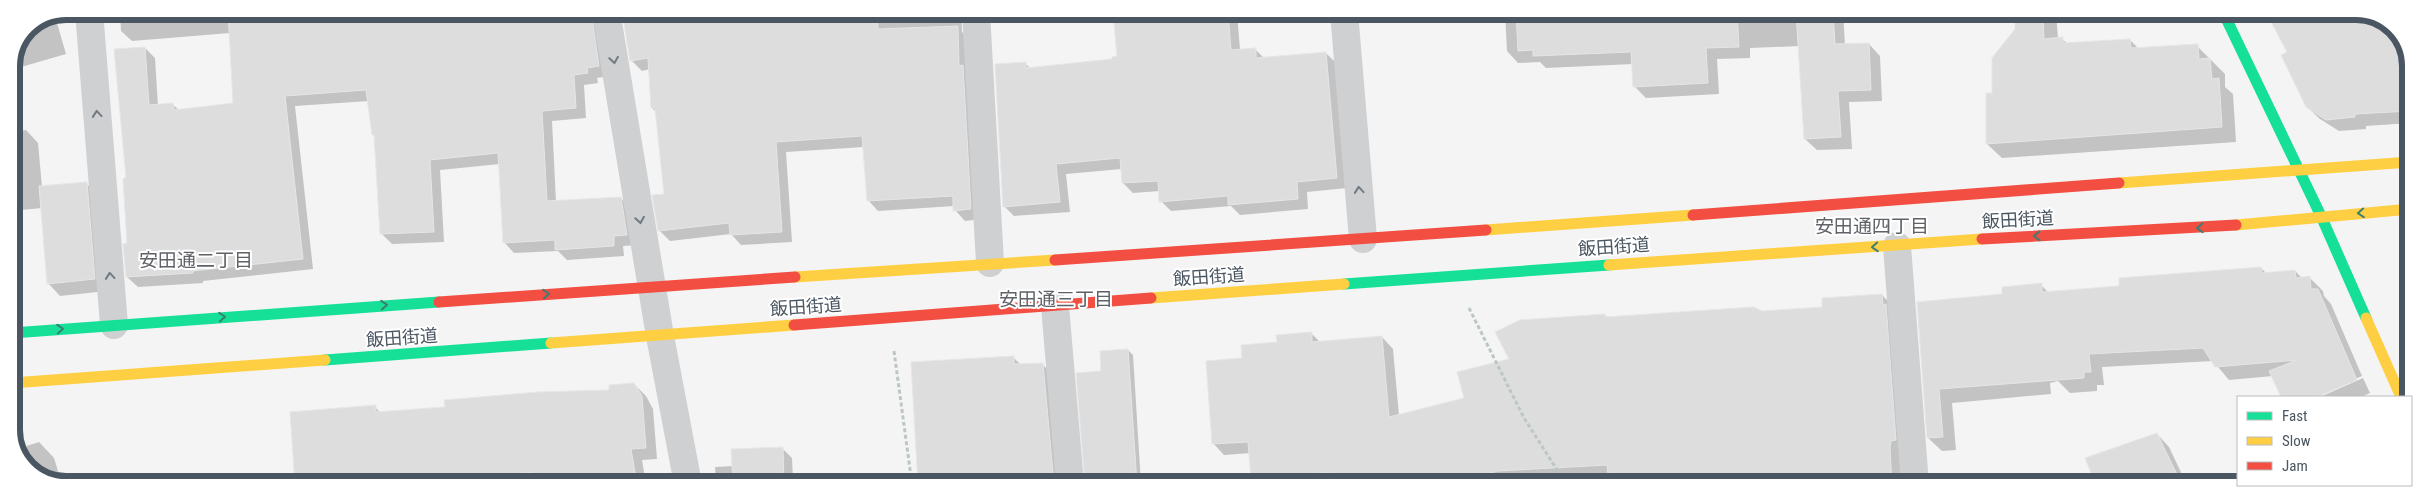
<svg xmlns="http://www.w3.org/2000/svg" width="2422" height="496" font-family="'Roboto Condensed','Noto Sans JP',sans-serif">
	<rect width="100%" height="100%" fill="#f4f4f4"/>
	<g fill="#0003">
		<path d="M120 11H605L609 76 597 78 598 83 584 85 586 118 552 121 556 202 621 198 631 209 637 245 623 246 624 256 567 260 558 251 514 253 504 242 500 164 440 170 444 242 392 244 381 233 376 137 373 134 369 101 295 106 313 269 203 281V283L138 287 127 277V178L145 48 155 58 158 106 173 105 179 110 234 104 230 33 132 41 121 31Z"/>
		<path d="M623 11 961 12 962 32 968 38 981 219 965 221 955 210 954 206 878 211 868 200 864 147 786 152 792 242 741 245 731 234 670 241 660 231 666 196 656 112 652 108 650 69 642 71 631 60Z"/>
		<path d="M1114 12H1237L1240 50 1255 49 1264 58 1326 53 1336 63 1347 188 1307 192 1308 209 1240 215 1231 206 1171 211 1161 201 1160 191 1133 193 1123 183 1122 169 1066 174 1070 212 1014 216 1004 206 1025 63 1030 68 1113 61 1119 57Z"/>
		<path d="M1389 12H1449L1393 16Z"/>
		<path d="M1505 12H1843L1845 45 1869 44 1880 56 1882 101 1849 102 1852 149 1817 150 1805 139 1800 46 1750 48V58L1717 59 1719 94 1646 98 1634 86 1633 64 1546 68 1540 62 1518 63 1507 51Z"/>
		<path d="M2015 12H2056L2058 39H2062L2068 44 2130 40 2139 49 2197 46 2225 74V87L2233 94 2236 142 2002 158 1987 144 1993 94 2016 29Z"/>
		<path d="M2270 12H2367L2397 30 2410 59V123L2366 126V129L2339 131 2320 119 2307 107 2288 53Z"/>
		<path d="M55 16 66 54 11 70 27 27Z"/>
		<path d="M26 130 38 143 42 187 86 183 99 196 107 291 60 296 48 283 42 208 11 211V132Z"/>
		<path d="M2261 268 2267 274 2295 271 2303 279 2310 278 2323 291 2324 296 2331 304 2362 376 2314 397H2282L2273 376 2229 380 2213 361 2102 367 2104 385H2097V391L2070 393 2058 381 2050 383 2051 394 1952 403 1956 450 1942 451 1928 438 1918 303 2004 296 2041 285 2049 293 2121 287Z"/>
		<path d="M2407 279H2410V314L2409 313Z"/>
		<path d="M1882 295 1893 306 1902 485 1256 484 1253 478 1251 453 1224 455 1213 443 1243 359 1278 343 1311 333 1320 342 1382 337 1393 349 1399 416 1465 399 1511 360 1605 315 1608 319 1824 309Z"/>
		<path d="M1128 350 1133 355 1141 484H1087L1102 373Z"/>
		<path d="M1013 357 1021 365 1042 364 1052 374 1062 484H716L715 467 734 466 782 448 792 458 793 480 919 473Z"/>
		<path d="M2363 378 2370 393 2361 397H2320Z"/>
		<path d="M634 384 646 396 653 409 657 459 642 460 646 484H296L375 407 381 413 446 408 611 391Z"/>
		<path d="M2157 434 2169 447 2187 485H2097Z"/>
		<path d="M39 442 54 458 62 484H55L25 466 17 449Z"/>
	</g>
	<g fill="#ddddde" stroke="#e5e6e7">
		<path d="M228 11H270V17L341 13 342 22 407 19 406 11H591L599 66 587 68 588 73 574 75 576 108 542 111 547 201 621 197 627 235 614 236V246L555 250V240L503 243 498 153 430 160 434 232 380 234 374 135H372L366 90 285 96 303 259 193 271V273L126 277 123 244 127 243 123 179 126 177 114 49 145 47 149 105 173 103 174 110 233 103Z"/>
		<path d="M622 11 877 12 878 29 958 26 959 66 963 65 971 209 953 211V196L867 201 862 136 776 142 782 232 730 235 729 223 658 231 652 195 664 194 655 108H651L648 58 630 61Z"/>
		<path d="M1113 12H1228L1231 50 1256 48V58L1326 52 1337 178 1297 182 1298 199 1228 205V196L1159 202 1158 181 1122 183 1120 158 1056 164 1060 202 1003 207 995 64 1026 62V68L1112 59V57L1117 56Z"/>
		<path d="M1516 12H1737L1739 47 1706 48 1708 83 1633 87 1631 52 1533 56V50L1518 51Z"/>
		<path d="M1796 12H1833L1835 44 1869 43 1871 90 1838 91 1841 137 1804 139Z"/>
		<path d="M2266 12H2348L2349 22 2381 20 2397 30 2410 59V111L2355 114V117L2326 120 2306 107 2281 55 2287 52Z"/>
		<path d="M2043 17 2044 39 2063 37V43L2130 39 2131 48 2198 44 2199 59 2210 58 2212 79 2219 78 2222 127 1986 144V93H1992V58L2015 29V19Z"/>
		<path d="M87 182 95 279 47 284 39 186Z"/>
		<path d="M2261 267 2262 273 2295 270 2296 278 2310 276 2311 289H2318L2357 380 2317 397H2281L2269 371 2297 360 2215 367 2203 348 2089 354 2091 372H2084V378L1939 389 1943 437 1927 438 1917 302 2002 294V287L2042 283V292L2119 286V278Z"/>
		<path d="M1882 294 1883 305 1886 304 1896 440 1891 441 1890 447 1892 485 1609 484 1607 465 1498 471 1448 484H1410L1409 475 1334 481 1333 472 1251 479 1248 442 1212 444 1206 361 1242 358 1241 345 1277 342 1276 335 1312 332V342L1382 336 1389 417 1464 398 1457 372 1509 359 1495 332 1520 320 1605 314V317L1754 307 1762 311 1822 307V298Z"/>
		<path d="M1128 349 1137 484H1085L1076 373 1101 371 1100 351Z"/>
		<path d="M1014 356V364L1043 363 1054 484H918L911 362Z"/>
		<path d="M634 383 642 396 646 448 631 449 637 484H537L535 472 474 478 475 481 456 484H295L290 412 376 405V412L445 407 444 400 538 392 609 390V385Z"/>
		<path d="M2157 433 2182 485H2096L2085 458Z"/>
		<path d="M783 447 784 484H733L731 449Z"/>
	</g>
	<g fill="none" stroke-linecap="round" stroke-linejoin="round">
		<g stroke="#bcc7c4" stroke-width="3" stroke-dasharray="4 2.5" stroke-linecap="butt">
			<path d="M1469 308 1524 418 1566 484"/>
			<path d="M894 351 912 484"/>
		</g>
		<g stroke="#ced0d2" stroke-width="28">
			<path d="M89 11 114 325"/>
			<path d="M606 11 660 336 688 484"/>
			<path d="M976 12 990 263"/>
			<path d="M1344 12 1363 239"/>
			<path d="M1897 246 1915 485"/>
			<path d="M1055 306 1070 484"/>
		</g>
		<g stroke="#16e098" stroke-width="11">
			<path d="M2223 12 2321 216 2366 318"/>
			<path d="M1344 284 1609 265"/>
			<path d="M12 333 439 302"/>
			<path d="M325 360 551 343"/>
		</g>
		<g stroke="#ffcf43" stroke-width="11">
			<path d="M2119 183 2410 162"/>
			<path d="M2236 225 2410 209"/>
			<path d="M1486 230 1693 215"/>
			<path d="M1609 265 1982 239"/>
			<path d="M795 277 1055 260"/>
			<path d="M1151 298 1344 284"/>
			<path d="M2366 318 2401 397"/>
			<path d="M551 343 794 325"/>
			<path d="M12 383 325 360"/>
		</g>
		<g stroke="#f24e42" stroke-width="11">
			<path d="M1693 215 2119 183"/>
			<path d="M1982 239 2236 225"/>
			<path d="M1055 260 1486 230"/>
			<path d="M439 302 795 277"/>
			<path d="M794 325 1151 298"/>
		</g>
	</g>
	<defs><path id="oneway-chevron" d="M-2-3.5L2.5 0L-2 3.5" fill="none" stroke-width="1.6" stroke-linecap="round" stroke-linejoin="round" transform="scale(1.25)"/></defs>
	<g stroke="#727b83">
		<use href="#oneway-chevron" transform="translate(614 60) rotate(81)"/>
		<use href="#oneway-chevron" transform="translate(97 114) rotate(-95)"/>
		<use href="#oneway-chevron" transform="translate(1359 190) rotate(-95)"/>
		<use href="#oneway-chevron" transform="translate(640 220) rotate(81)"/>
		<use href="#oneway-chevron" transform="translate(110 276) rotate(-95)"/>
	</g>
	<g stroke="#3a7f72">
		<use href="#oneway-chevron" transform="translate(2361 213) rotate(176)"/>
		<use href="#oneway-chevron" transform="translate(2200 228) rotate(177)"/>
		<use href="#oneway-chevron" transform="translate(2037 236) rotate(177)"/>
		<use href="#oneway-chevron" transform="translate(1875 247) rotate(176)"/>
		<use href="#oneway-chevron" transform="translate(546 294) rotate(-4)"/>
		<use href="#oneway-chevron" transform="translate(384 305) rotate(-4)"/>
		<use href="#oneway-chevron" transform="translate(222 317) rotate(-4)"/>
		<use href="#oneway-chevron" transform="translate(60 329) rotate(-4)"/>
	</g>
	<g text-anchor="middle" stroke-width="4" stroke-linejoin="round" paint-order="stroke">
		<g font-size="18" fill="#4a5661" stroke="#fff">
			<text transform="translate(2018 220) rotate(-3)" y="6">飯田街道</text>
			<text transform="translate(1614 247) rotate(-4)" y="6">飯田街道</text>
			<text transform="translate(1209 277) rotate(-4)" y="6">飯田街道</text>
			<text transform="translate(806 307) rotate(-4)" y="6">飯田街道</text>
			<text transform="translate(402 338) rotate(-4)" y="6">飯田街道</text>
		</g>
		<g font-size="19" fill="#5f6368" stroke="#fff">
			<text x="1872" y="233">安田通四丁目</text>
			<text x="196" y="267">安田通二丁目</text>
			<text x="1056" y="306">安田通三丁目</text>
		</g>
	</g>
	<path d="M0 0H2422V496H0ZM66 20H2356A46 46 0 0 1 2402 66V430A46 46 0 0 1 2356 476H66A46 46 0 0 1 20 430V66A46 46 0 0 1 66 20Z" fill="#fff" fill-rule="evenodd"/>
	<path fill="none" stroke="#4a5661" stroke-width="6" d="M66 20H2356A46 46 0 0 1 2402 66V430A46 46 0 0 1 2356 476H66A46 46 0 0 1 20 430V66A46 46 0 0 1 66 20Z"/>
	<rect x="2237" y="396" width="175" height="90" fill="#ffffff" stroke="#b7bbc0"/>
	<rect x="2247" y="412" width="25" height="8" fill="#16e098" stroke="#b7bbc0"/>
	<text x="2282" y="421" font-size="15" fill="#4a5661">Fast</text>
	<rect x="2247" y="437" width="25" height="8" fill="#ffcf43" stroke="#b7bbc0"/>
	<text x="2282" y="446" font-size="15" fill="#4a5661">Slow</text>
	<rect x="2247" y="462" width="25" height="8" fill="#f24e42" stroke="#b7bbc0"/>
	<text x="2282" y="471" font-size="15" fill="#4a5661">Jam</text>
</svg>
